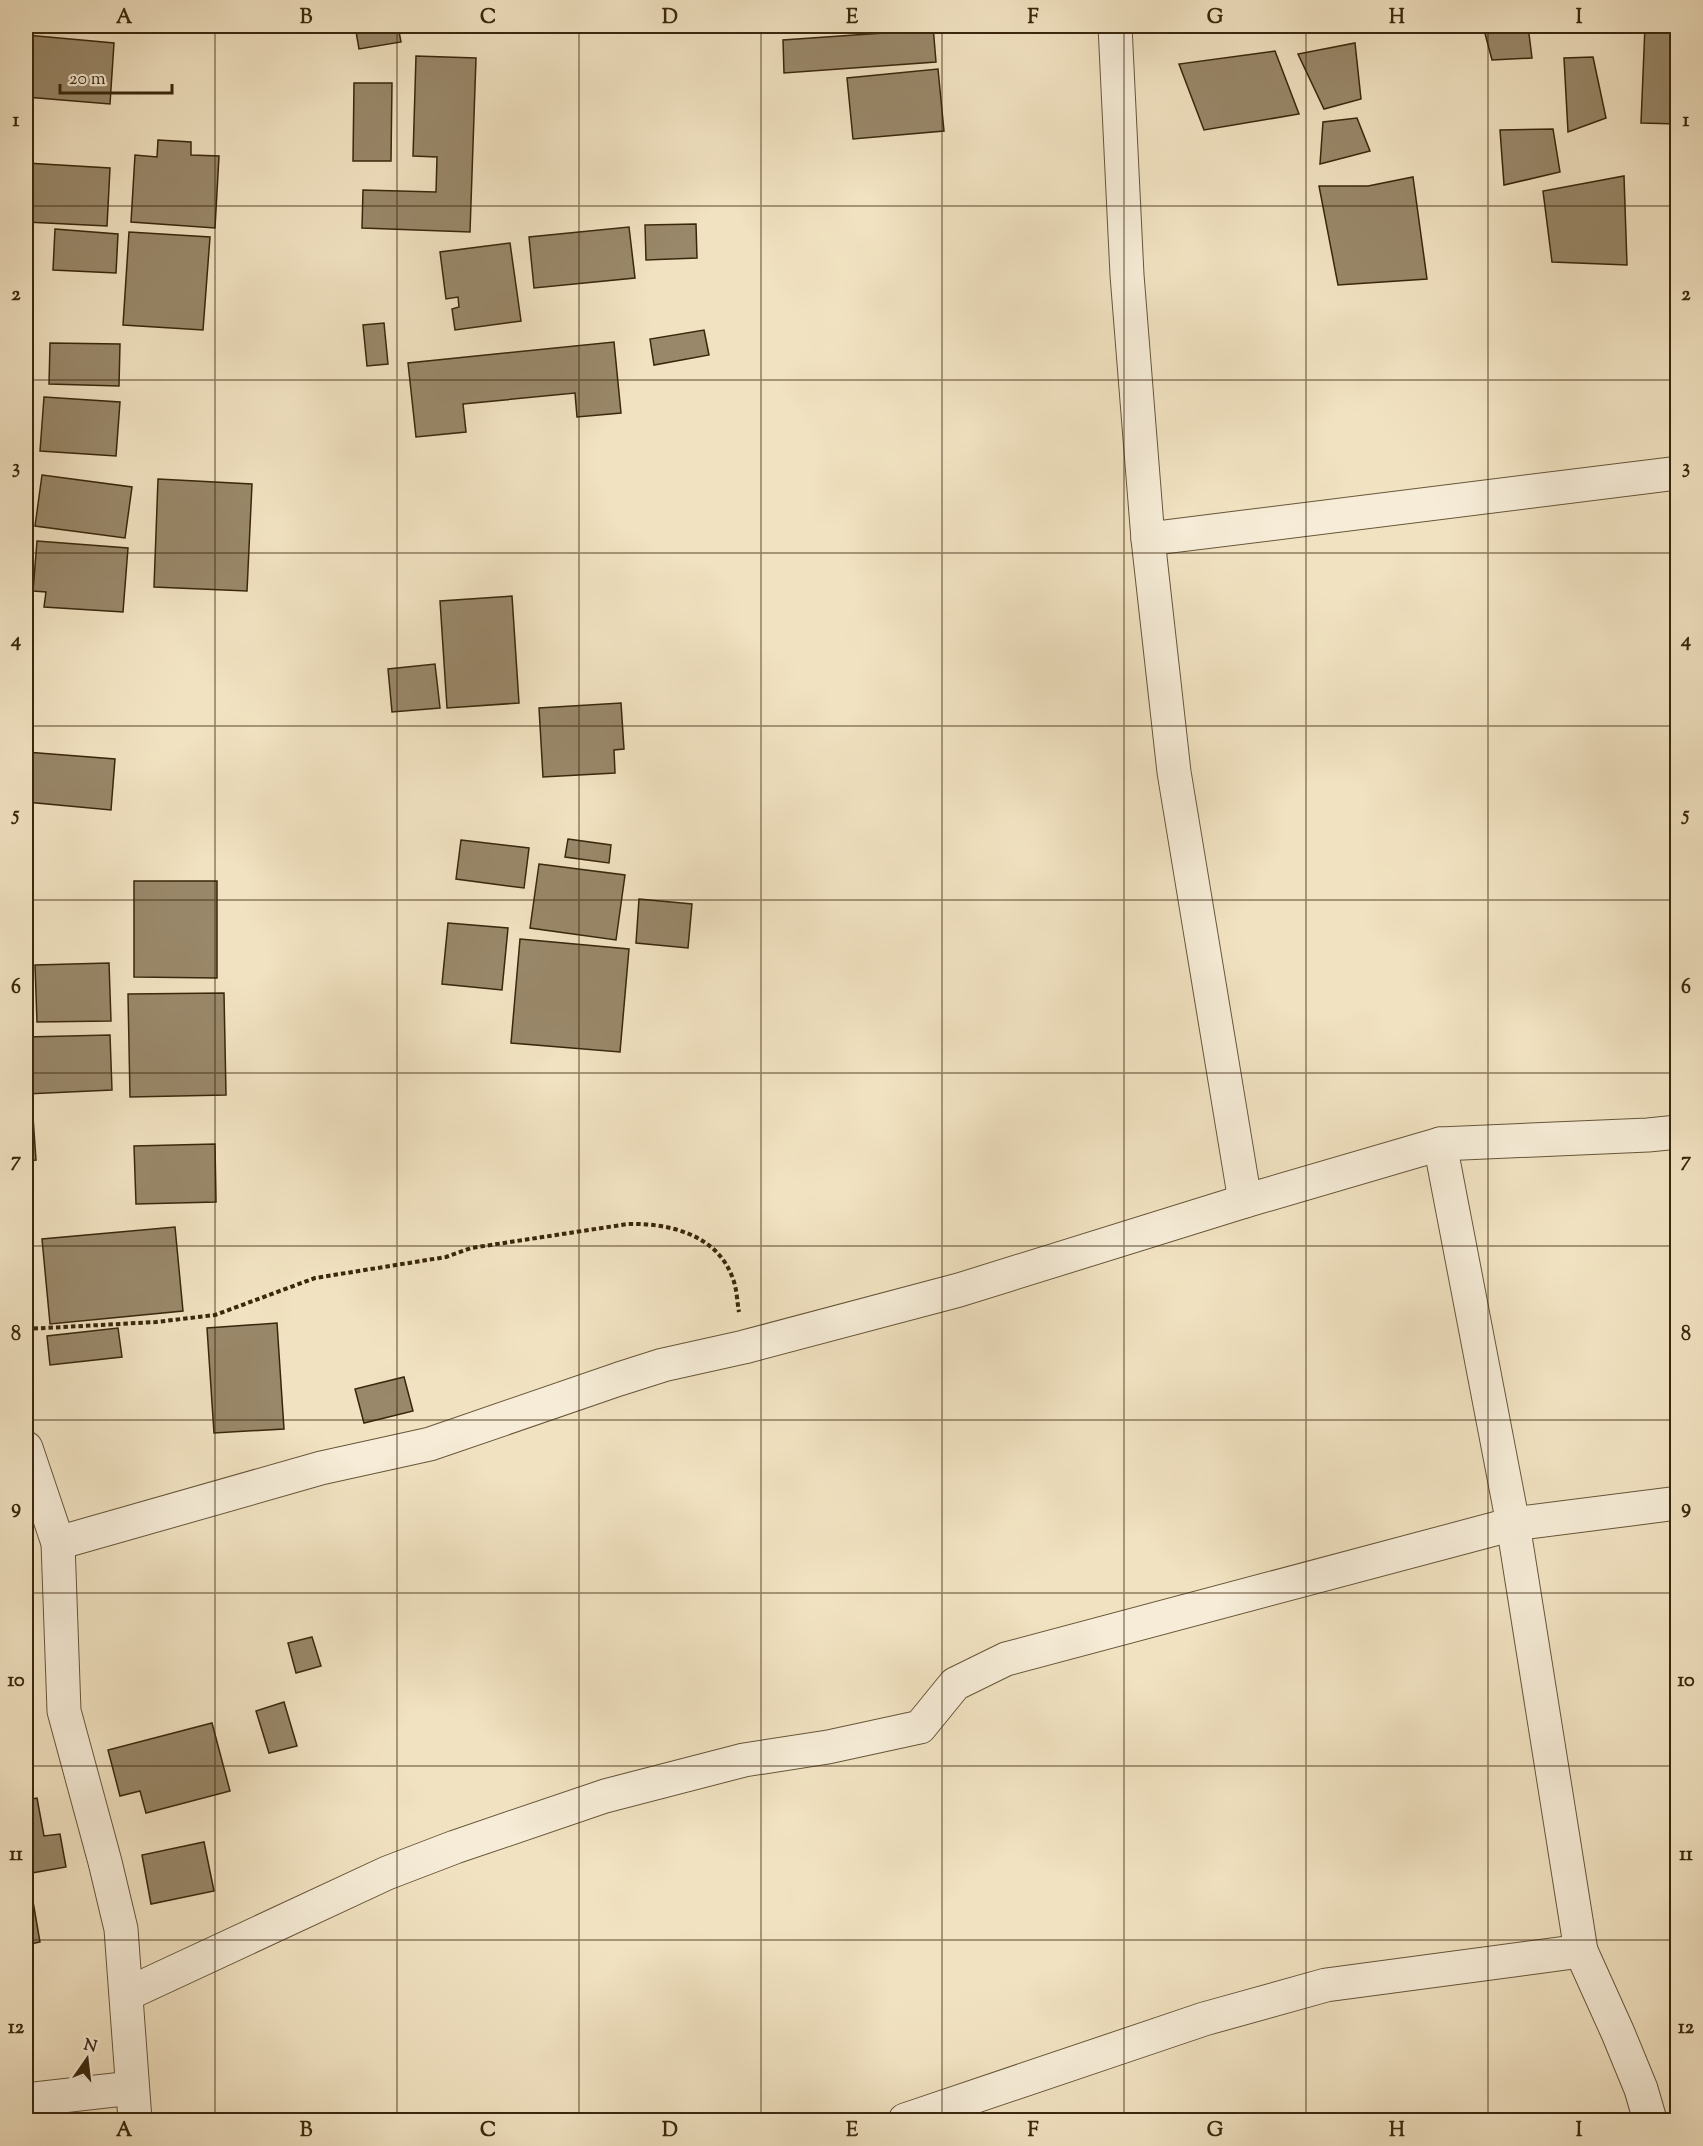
<svg xmlns="http://www.w3.org/2000/svg" width="1703" height="2146" font-family="'Sorts Mill Goudy',serif">
	<rect width="100%" height="100%" fill="#f1e2c1"/>
	<filter id="stains"><feTurbulence type="fractalNoise" baseFrequency=".00333" numOctaves="4"/><feColorMatrix values="0 0 0 0 .2 0 0 0 0 .09 0 0 0 0 .02 0 0 0 .5 -.17"/></filter>
	<radialGradient id="worn" r=".72"><stop offset=".6" stop-color="#630" stop-opacity="0"/><stop offset="1" stop-color="#630" stop-opacity=".3"/></radialGradient>
	<g fill="#99886a" stroke="#39270c" stroke-width="1.5">
		<path d="M355 26H398L401 42 359 49Z"/>
		<path d="M882 26H933L936 62 784 73 783 40 883 33Z"/>
		<path d="M1483 26H1528L1532 58 1492 60Z"/>
		<path d="M1645 26H1678V124L1641 123Z"/>
		<path d="M26 35 114 43 110 104 26 97Z"/>
		<path d="M1355 43 1361 99 1324 109 1298 54Z"/>
		<path d="M1275 51 1299 114 1204 130 1179 64Z"/>
		<path d="M416 56 476 58 470 232 362 228 363 190 436 192 437 157 413 156Z"/>
		<path d="M1593 57 1606 118 1568 132 1564 58Z"/>
		<path d="M938 69 944 131 853 139 847 78Z"/>
		<path d="M354 83H392L391 161H353Z"/>
		<path d="M1357 118 1370 151 1320 164 1323 122Z"/>
		<path d="M1553 129 1560 172 1504 185 1500 130Z"/>
		<path d="M158 140 191 142V155L219 156 215 228 131 222 135 155 157 157Z"/>
		<path d="M26 163 110 168 107 226 26 222Z"/>
		<path d="M1624 176 1627 265 1552 262 1543 191Z"/>
		<path d="M1413 177 1427 279 1338 285 1319 186H1368Z"/>
		<path d="M696 224 697 258 646 260 645 225Z"/>
		<path d="M629 227 635 278 534 288 529 237Z"/>
		<path d="M55 229 118 234 116 273 53 270Z"/>
		<path d="M129 232 210 237 203 330 123 325Z"/>
		<path d="M510 243 521 321 455 330 452 309 459 307 458 297 446 299 440 252Z"/>
		<path d="M384 323 388 364 367 366 363 325Z"/>
		<path d="M704 330 709 355 654 365 650 339Z"/>
		<path d="M614 342 621 413 577 417 575 393 463 404 466 432 416 437 408 363Z"/>
		<path d="M50 343 120 344 119 386 49 384Z"/>
		<path d="M44 397 120 402 116 456 40 451Z"/>
		<path d="M42 475 132 487 125 538 35 526Z"/>
		<path d="M158 479 252 484 247 591 154 587Z"/>
		<path d="M37 541 128 548 123 612 44 607 46 592 33 591Z"/>
		<path d="M512 596 519 703 447 708 440 601Z"/>
		<path d="M435 664 440 708 392 712 388 669Z"/>
		<path d="M621 703 624 749 614 750 615 773 543 777 539 708Z"/>
		<path d="M26 752 115 759 111 810 26 802Z"/>
		<path d="M568 839 611 845 609 863 565 857Z"/>
		<path d="M461 840 529 848 524 888 456 879Z"/>
		<path d="M539 864 625 875 616 940 530 928Z"/>
		<path d="M134 881H217V978L134 977Z"/>
		<path d="M639 899 692 904 688 948 636 943Z"/>
		<path d="M448 923 508 928 502 990 442 984Z"/>
		<path d="M520 939 629 949 620 1052 511 1043Z"/>
		<path d="M109 963 111 1021 37 1022 35 965Z"/>
		<path d="M224 993 226 1095 130 1097 128 994Z"/>
		<path d="M110 1035 112 1090 26 1094V1037Z"/>
		<path d="M32 1103 36 1160 26 1161V1104Z"/>
		<path d="M215 1144 216 1202 136 1204 134 1146Z"/>
		<path d="M175 1227 183 1311 50 1324 42 1239Z"/>
		<path d="M277 1323 284 1429 214 1433 207 1328Z"/>
		<path d="M118 1328 122 1357 50 1365 47 1336Z"/>
		<path d="M404 1377 413 1411 364 1423 355 1389Z"/>
		<path d="M312 1637 321 1666 296 1673 288 1643Z"/>
		<path d="M284 1702 297 1746 269 1753 256 1711Z"/>
		<path d="M212 1723 230 1791 146 1813 140 1791 120 1796 108 1750Z"/>
		<path d="M37 1798 44 1836 60 1834 66 1867 26 1874V1800Z"/>
		<path d="M204 1842 214 1891 151 1904 142 1855Z"/>
		<path d="M31 1890 40 1942 26 1945V1891Z"/>
	</g>
	<g fill="none" stroke-linecap="round" stroke-linejoin="round">
		<g stroke="#675639" stroke-width="35">
			<g id="minor">
				<path d="M1115 26 1127 275 1148 539 1174 772 1245 1201"/>
				<path d="M1148 539 1678 473"/>
				<path d="M1440 1144 1513 1524 1581 1951 1618 2033 1641 2089 1650 2120"/>
				<path d="M26 1448 58 1543 64 1711 105 1862 121 1929 135 2120"/>
				<path d="M58 1543 321 1468 430 1444 619 1379 663 1365 744 1347 959 1290 1245 1201 1440 1144 1648 1135 1678 1132"/>
				<path d="M127 1994 387 1873 455 1847 605 1796 744 1760 828 1747 920 1727 955 1684 1006 1659 1513 1524 1678 1503"/>
				<path d="M26 2100 132 2088"/>
				<path d="M905 2120 1204 2019 1326 1985 1581 1951"/>
			</g>
		</g>
		<path stroke="#39270c" stroke-width="4" stroke-dasharray="4.5 3" stroke-linecap="butt" d="M26 1329 156 1322 215 1315 315 1278 446 1257 471 1248 628 1224C670 1223 718 1235 733 1279 737 1289 737 1302 739 1312"/>
		<use href="#minor" stroke="#f6ecd7" stroke-width="33"/>
	</g>
	<path fill="none" stroke="#39270c" stroke-width="1.5" stroke-opacity="0.55" d="M215 26V2120M397 26V2120M579 26V2120M761 26V2120M942 26V2120M1124 26V2120M1306 26V2120M1488 26V2120M26 206H1678M26 380H1678M26 553H1678M26 726H1678M26 900H1678M26 1073H1678M26 1246H1678M26 1420H1678M26 1593H1678M26 1766H1678M26 1940H1678"/>
	<rect width="1703" height="2146" fill="none" stroke="#f1e2c1" stroke-width="66"/>
	<g transform="translate(87 2059) rotate(14)" stroke="#f6ecd7" stroke-width="4.5" paint-order="stroke">
	<path d="M0-4.5L10 22L0 15L-10 22Z" fill="#39270c"/>
	<text y="-9" font-size="16" font-weight="bold" text-anchor="middle" fill="#39270c">N</text>
	</g>
	<path d="M60 84v9h112v-9" fill="none" stroke="#39270c" stroke-width="3"/>
	<text x="69" y="84" font-size="18" fill="#39270c" stroke="#f6ecd7" stroke-width="4.5" paint-order="stroke">20 m</text>
	<rect x="33" y="33" width="1637" height="2080" fill="none" stroke="#39270c" stroke-width="2"/>
	<g font-size="20" text-anchor="middle" font-weight="bold" fill="#39270c">
		<text x="124" y="23">A</text>
		<text x="306" y="23">B</text>
		<text x="488" y="23">C</text>
		<text x="670" y="23">D</text>
		<text x="852" y="23">E</text>
		<text x="1033" y="23">F</text>
		<text x="1215" y="23">G</text>
		<text x="1397" y="23">H</text>
		<text x="1579" y="23">I</text>
		<text x="16" y="126">1</text>
		<text x="1686" y="126">1</text>
		<text x="16" y="300">2</text>
		<text x="1686" y="300">2</text>
		<text x="16" y="473">3</text>
		<text x="1686" y="473">3</text>
		<text x="16" y="646">4</text>
		<text x="1686" y="646">4</text>
		<text x="16" y="820">5</text>
		<text x="1686" y="820">5</text>
		<text x="16" y="993">6</text>
		<text x="1686" y="993">6</text>
		<text x="16" y="1166">7</text>
		<text x="1686" y="1166">7</text>
		<text x="16" y="1340">8</text>
		<text x="1686" y="1340">8</text>
		<text x="16" y="1513">9</text>
		<text x="1686" y="1513">9</text>
		<text x="16" y="1686">10</text>
		<text x="1686" y="1686">10</text>
		<text x="16" y="1860">11</text>
		<text x="1686" y="1860">11</text>
		<text x="16" y="2033">12</text>
		<text x="1686" y="2033">12</text>
		<text x="124" y="2136">A</text>
		<text x="306" y="2136">B</text>
		<text x="488" y="2136">C</text>
		<text x="670" y="2136">D</text>
		<text x="852" y="2136">E</text>
		<text x="1033" y="2136">F</text>
		<text x="1215" y="2136">G</text>
		<text x="1397" y="2136">H</text>
		<text x="1579" y="2136">I</text>
	</g>
	<rect width="100%" height="100%" filter="url(#stains)"/>
	<rect width="100%" height="100%" fill="url(#worn)"/>
</svg>
